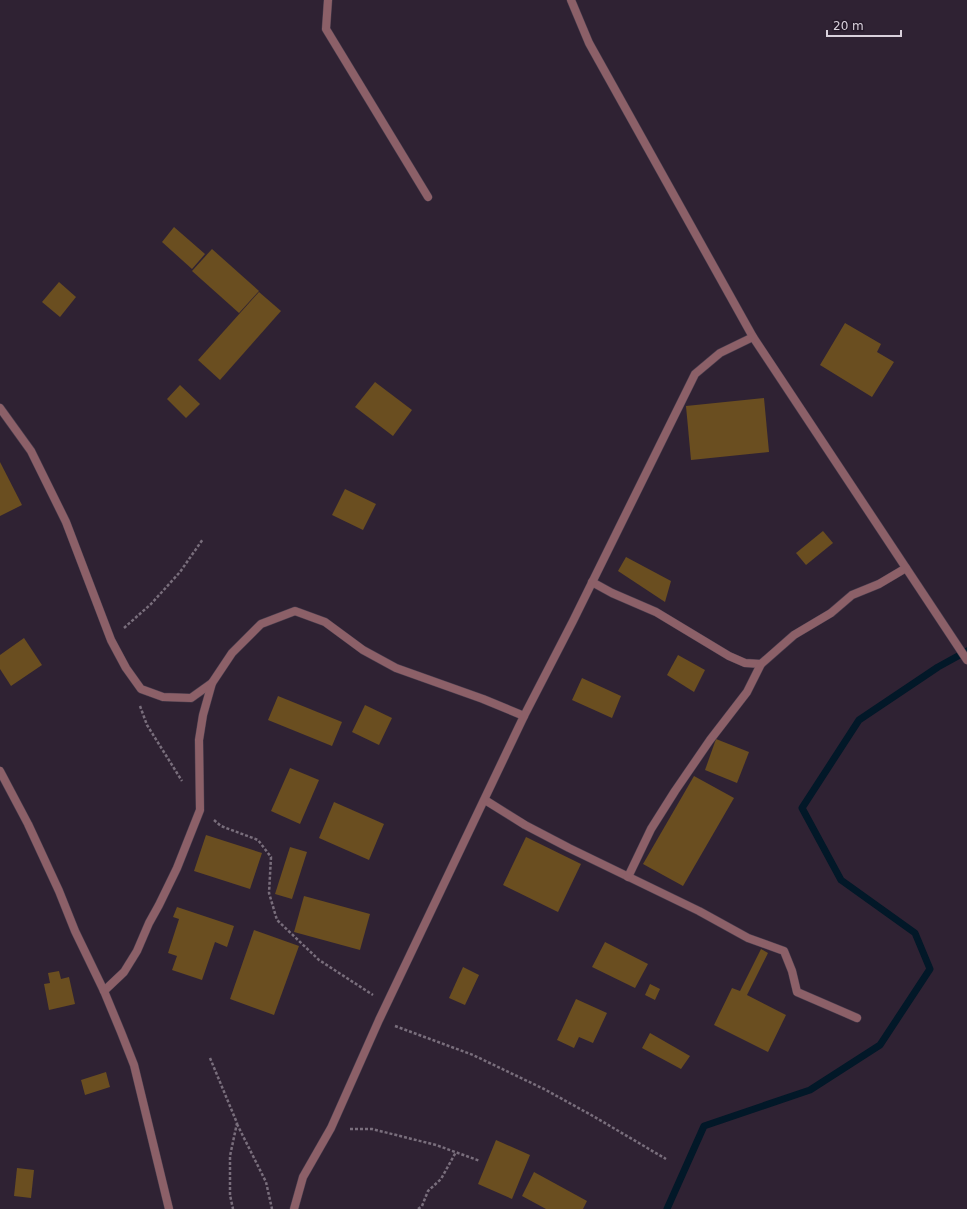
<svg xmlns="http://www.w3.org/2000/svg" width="967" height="1209" font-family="'DejaVu Sans',sans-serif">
	<rect width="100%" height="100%" fill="#2f2233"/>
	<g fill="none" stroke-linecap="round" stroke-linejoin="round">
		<path stroke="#021828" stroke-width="7" d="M667 1209 704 1126 810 1090 880 1045 930 969 915 933 841 880 802 808 859 720 938 667 967 651"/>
	</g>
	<g fill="#6a4e20">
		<path d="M174 227 205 254 192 269 162 242Z"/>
		<path d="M212 249 259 291 239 313 192 271Z"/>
		<path d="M59 282 76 297 60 317 42 302Z"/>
		<path d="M259 292 281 311 220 380 198 360Z"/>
		<path d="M845 323 881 344 877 352 894 362 872 397 820 365Z"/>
		<path d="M375 382 412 410 393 436 355 407Z"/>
		<path d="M180 385 200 404 186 418 167 399Z"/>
		<path d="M764 398 769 452 691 460 686 406Z"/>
		<path d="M0 462 22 505 0 516Z"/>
		<path d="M345 489 376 504 363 530 332 515Z"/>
		<path d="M823 531 833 543 806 565 796 553Z"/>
		<path d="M626 557 671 581 665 602 618 571Z"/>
		<path d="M24 638 42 665 11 686 0 669V655Z"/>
		<path d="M678 655 705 670 694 692 667 675Z"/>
		<path d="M582 678 621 696 612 718 572 700Z"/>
		<path d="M278 696 342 722 332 746 268 720Z"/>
		<path d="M365 705 392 718 379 745 352 732Z"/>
		<path d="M716 739 749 752 737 783 705 770Z"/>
		<path d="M290 768 319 780 300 824 271 811Z"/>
		<path d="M694 776 734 798 683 886 643 864Z"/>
		<path d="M334 802 384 824 369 860 319 838Z"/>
		<path d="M206 835 262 853 250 889 194 871Z"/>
		<path d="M526 837 581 864 558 912 503 885Z"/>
		<path d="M290 847 307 852 292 899 275 894Z"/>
		<path d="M304 896 370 914 360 950 294 932Z"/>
		<path d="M177 907 234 926 227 947 215 942 202 980 172 970 177 956 168 953 179 919 173 917Z"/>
		<path d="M254 930 299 946 274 1015 230 999Z"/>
		<path d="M605 942 648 964 635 988 592 967Z"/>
		<path d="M761 949 768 953 747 995 786 1015 768 1052 714 1025 732 988 740 991Z"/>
		<path d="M463 967 479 975 465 1005 449 998Z"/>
		<path d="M59 971 61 979 69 977 75 1004 49 1010 44 984 50 983 48 973Z"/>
		<path d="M650 984 660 989 655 1000 645 995Z"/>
		<path d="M576 999 607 1013 593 1043 579 1037 574 1048 557 1040Z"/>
		<path d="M650 1033 690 1056 681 1069 642 1048Z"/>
		<path d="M106 1072 110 1087 85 1095 81 1080Z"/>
		<path d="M496 1140 530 1155 512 1199 478 1184Z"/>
		<path d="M17 1168 34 1170 31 1198 14 1196Z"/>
		<path d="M534 1172 587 1201 583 1209H546L522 1196Z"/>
	</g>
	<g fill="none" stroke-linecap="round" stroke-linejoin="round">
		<g stroke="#4a3e4e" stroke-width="9">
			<g id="street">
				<path d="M328 0 326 29 428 197"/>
				<path d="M571 0 589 43 753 337 967 660"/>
				<path d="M0 408 31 451 66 522 111 640 126 668 141 689 163 697 191 698 212 683 232 653 261 624 295 611 325 622 363 650 396 668 483 699 524 716"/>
				<path d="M592 582 612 593 656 612 729 656 745 663 761 664 794 635 831 613 852 595 879 584 906 568"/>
				<path d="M0 771 28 824 59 891 75 931 104 991 121 1032 134 1065 169 1209"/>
				<path d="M485 800 525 825 569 848 699 911 748 938 784 951 792 971 797 992 857 1018"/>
				<path d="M628 877 651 829 675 791 710 740 747 692 761 664"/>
				<path d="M104 991 124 972 137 951 149 923 159 905 177 868 200 810 199 740 203 715 212 683"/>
				<path d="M294 1209 303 1177 331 1128 379 1020 524 716 573 621 695 374 720 353 753 337"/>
			</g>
		</g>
		<g stroke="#796e7c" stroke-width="2.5" stroke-dasharray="3 2" stroke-linecap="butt">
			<path d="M124 628 151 604 180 572 203 539"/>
			<path d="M140 706 147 725 182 781"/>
			<path d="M214 820 221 826 258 840 271 857 269 893 277 920 319 960 373 995"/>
			<path d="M395 1026 473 1055 544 1089 593 1116 666 1159"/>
			<path d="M210 1058 237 1123 230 1156V1195L233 1209"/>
			<path d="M237 1124 266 1182 272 1209"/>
			<path d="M350 1129H372L436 1145 480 1161"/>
			<path d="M418 1209 422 1206 428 1191 441 1179 456 1152"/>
		</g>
		<use href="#street" stroke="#8c6068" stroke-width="8"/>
	</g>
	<path d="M827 30v6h74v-6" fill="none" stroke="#d9d1dc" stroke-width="2"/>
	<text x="833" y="30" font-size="12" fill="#d9d1dc" stroke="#251929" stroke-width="3" paint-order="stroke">20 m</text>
</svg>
